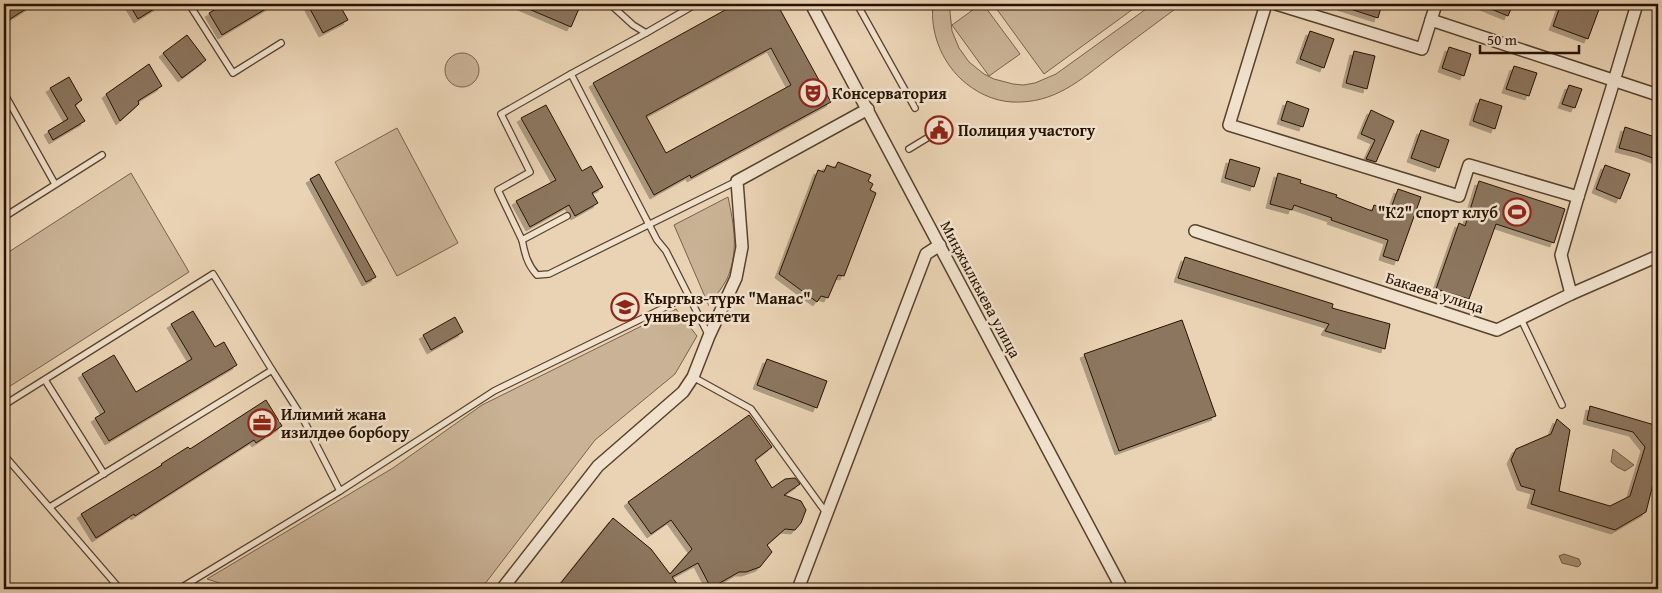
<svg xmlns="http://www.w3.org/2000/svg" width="1662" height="593" font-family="'Gentium Book Plus',serif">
	<defs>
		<filter id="shadow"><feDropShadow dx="-4" dy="4" stdDeviation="0" flood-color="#0004"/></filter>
	</defs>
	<rect width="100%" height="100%" fill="#ead3b4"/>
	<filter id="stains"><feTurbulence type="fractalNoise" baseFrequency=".004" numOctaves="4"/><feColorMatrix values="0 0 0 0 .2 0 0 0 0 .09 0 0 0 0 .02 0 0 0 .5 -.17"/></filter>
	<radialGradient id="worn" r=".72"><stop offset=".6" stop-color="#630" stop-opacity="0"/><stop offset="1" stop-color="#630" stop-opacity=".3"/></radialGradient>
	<g fill="#c9b295" stroke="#78624a">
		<path d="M933 4H950V12L952 31 959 48 969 62 984 74 994 79 1013 84 1023 85 1035 83 1056 74 1153 4H1182C1159 21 1136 38 1112 56 1080 80 1055 104 1012 102 993 101 975 92 961 79 941 60 930 32 933 4Z"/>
		<path d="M981 4H983L1020 54 989 76 952 25Z"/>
		<path d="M993 4H1140L1044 74Z"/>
		<circle cx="462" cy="70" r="17"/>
		<path d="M397 128 458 243 397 276 335 162Z"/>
		<path d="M131 173 189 272 4 390V255Z"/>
		<path d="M728 197C734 225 739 252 727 279 722 288 715 297 709 306L674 225Z"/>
		<path d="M676 309 697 336 675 374 595 440 481 589H238L207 579 393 468 482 405Z"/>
	</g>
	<g fill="#a79177" stroke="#735e47">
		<path d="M1613 449 1634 465 1625 471 1617 467 1611 462Z"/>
		<path d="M1564 554 1579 559 1581 564 1578 567 1562 563 1559 556Z"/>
	</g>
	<g fill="#8c765e" stroke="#261200" fill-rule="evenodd" filter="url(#shadow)">
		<path d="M4 4H34L7 21 4 16Z"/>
		<path d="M129 4H162L138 19Z"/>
		<path d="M225 4H274L222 35 209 13Z"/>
		<path d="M316 4H339L348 20 323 33 309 7Z"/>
		<path d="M517 4H581L571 27Z"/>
		<path d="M736 4H777L831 102 691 178 690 175 654 195 593 83ZM771 48 791 85 666 153 646 116Z"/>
		<path d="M1342 4H1382L1378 18 1341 6Z"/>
		<path d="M1479 4H1513L1508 16Z"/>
		<path d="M1561 4H1601L1588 39 1553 26Z"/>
		<path d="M1310 31 1334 39 1324 68 1300 59Z"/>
		<path d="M187 35 206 60 182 78 163 53Z"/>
		<path d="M1449 47 1471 54 1464 76 1442 68Z"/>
		<path d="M1354 51 1375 56 1367 89 1346 83Z"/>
		<path d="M149 64 162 86 138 101 139 104 120 121 106 94Z"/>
		<path d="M1514 66 1537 73 1529 96 1506 89Z"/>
		<path d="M69 77 82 100 75 105 85 121 53 140 48 131 68 119 50 88Z"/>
		<path d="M1569 85 1582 89 1575 108 1562 104Z"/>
		<path d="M1480 99 1502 106 1495 129 1473 121Z"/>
		<path d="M1287 101 1309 109 1303 127 1281 120Z"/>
		<path d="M546 105 582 171 591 166 603 187 592 193 598 203 575 216 569 205 530 227 516 201 556 180 521 118Z"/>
		<path d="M1371 110 1394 121 1376 162 1366 159 1375 140 1361 134Z"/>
		<path d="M1625 127 1658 138V160L1639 153 1619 148Z"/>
		<path d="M1421 130 1449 140 1439 168 1411 158Z"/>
		<path d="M1230 159 1260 168 1254 187 1225 178Z"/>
		<path d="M838 162 871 175 868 181 873 184 870 190 876 193 844 276 838 275 828 298 821 296 817 302 779 274 818 170 824 172 827 165 835 168Z"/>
		<path d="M1605 165 1630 174 1620 199 1596 189Z"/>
		<path d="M1278 173 1301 180 1300 183 1337 195 1336 197 1372 211 1374 205 1390 211 1398 189 1421 197 1398 261 1383 256 1388 240 1331 220 1332 218 1294 205 1292 210 1270 204Z"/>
		<path d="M319 174 376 277 366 282 310 179Z"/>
		<path d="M1479 181 1565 209 1554 243 1496 224 1469 299 1436 289 1459 223 1465 226Z"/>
		<path d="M1185 257 1333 304 1332 308 1390 324 1385 349 1325 331 1329 324 1178 278Z"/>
		<path d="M193 311 215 347 224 342 237 365 109 441 95 418 105 412 82 374 114 355 136 392 192 359 171 324Z"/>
		<path d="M455 317 463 332 431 350 423 335Z"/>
		<path d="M1182 320 1216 416 1119 451 1084 354Z"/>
		<path d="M767 359 827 381 817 408 757 385Z"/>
		<path d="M266 400 282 426 256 443 254 440 135 516 134 514 96 538 81 514 162 465 161 464 188 447 190 449Z"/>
		<path d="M1590 406 1658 426V464L1646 512 1615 530 1531 504 1535 490 1521 486 1511 460 1516 449 1551 434 1557 419 1570 430 1559 491 1610 506 1630 496 1645 447 1633 432 1587 420Z"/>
		<path d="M749 415 772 447 755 460 772 488 785 479 795 478 800 484 784 495 801 501 806 510 801 523 795 530 785 529 767 545 772 552 760 567 746 572H739L711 588 698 563 672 577 681 589H556L613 518 651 549 670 574 692 549 671 520 651 534 628 502Z"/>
	</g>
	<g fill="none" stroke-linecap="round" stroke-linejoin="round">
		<g stroke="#57422d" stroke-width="8">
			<g id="service">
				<path d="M189 4 233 73 281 43"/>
				<path d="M610 4 633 25 646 33 696 4"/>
				<path d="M857 4 915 108"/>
				<path d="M646 33 571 74 657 240 666 251 708 334"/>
				<path d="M4 93 55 184"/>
				<path d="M909 149 932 135"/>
				<path d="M567 216 522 240 498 190 530 172 501 114 571 74"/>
				<path d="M4 217 102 155"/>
				<path d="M522 240C525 254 527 264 537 275L549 274 737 181"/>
				<path d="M1521 319 1562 405"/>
				<path d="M272 370 302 417 340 491"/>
				<path d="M693 377 751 409 827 514"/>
				<path d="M45 380 104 474"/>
				<path d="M4 405 213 274 272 370 50 507"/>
				<path d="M4 455 120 589"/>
				<path d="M179 589 340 491 494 391 688 296"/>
			</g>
		</g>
		<g stroke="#57422d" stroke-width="14">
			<g id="minor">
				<path d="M811 4 1122 589"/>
				<path d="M1266 4 1229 125 1459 196 1469 165 1578 197"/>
				<path d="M1276 4 1422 49 1436 4"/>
				<path d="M1431 20 1658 95"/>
				<path d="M1195 231 1497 330 1571 294 1658 256"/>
				<path d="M1571 294 1561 255 1578 197 1614 81 1637 4"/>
				<path d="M502 589 598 466 683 392 693 377 709 336 736 278 742 247 737 181 868 109"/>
				<path d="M798 589 926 254 940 245"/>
			</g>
		</g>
		<use href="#service" stroke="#f1e2ce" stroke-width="5.5"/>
		<use href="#minor" stroke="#f1e2ce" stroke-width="11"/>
	</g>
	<defs>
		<g id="theatre-ring" transform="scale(1.4375)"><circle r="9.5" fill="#f1e2ce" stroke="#8f2418" stroke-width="1.5"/><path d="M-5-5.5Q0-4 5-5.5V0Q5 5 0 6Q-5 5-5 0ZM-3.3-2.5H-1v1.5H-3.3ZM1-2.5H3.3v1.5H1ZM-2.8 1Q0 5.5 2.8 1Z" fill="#8f2418"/></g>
		<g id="civic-ring" transform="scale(1.4375)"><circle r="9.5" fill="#f1e2ce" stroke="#8f2418" stroke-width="1.5"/><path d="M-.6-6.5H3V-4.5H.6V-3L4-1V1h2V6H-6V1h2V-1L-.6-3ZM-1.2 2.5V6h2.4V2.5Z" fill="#8f2418"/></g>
		<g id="stadium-ring" transform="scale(1.4375)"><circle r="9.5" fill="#f1e2ce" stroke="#8f2418" stroke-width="1.5"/><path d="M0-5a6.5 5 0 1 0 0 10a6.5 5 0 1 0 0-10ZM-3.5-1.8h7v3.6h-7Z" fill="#8f2418"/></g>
		<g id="university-ring" transform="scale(1.4375)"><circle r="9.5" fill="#f1e2ce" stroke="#8f2418" stroke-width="1.5"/><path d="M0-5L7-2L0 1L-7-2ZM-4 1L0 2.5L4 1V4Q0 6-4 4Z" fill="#8f2418"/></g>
		<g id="office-ring" transform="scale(1.4375)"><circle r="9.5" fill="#f1e2ce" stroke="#8f2418" stroke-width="1.5"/><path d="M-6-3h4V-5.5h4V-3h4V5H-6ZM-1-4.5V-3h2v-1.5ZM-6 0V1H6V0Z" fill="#8f2418"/></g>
	</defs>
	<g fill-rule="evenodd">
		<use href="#theatre-ring" x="813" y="93"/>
		<use href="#civic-ring" x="939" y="130"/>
		<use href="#stadium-ring" x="1517" y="212"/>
		<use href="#university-ring" x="625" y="307"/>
		<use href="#office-ring" x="262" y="423"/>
	</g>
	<g text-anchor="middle" stroke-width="5" stroke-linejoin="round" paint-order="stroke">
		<g font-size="16" font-weight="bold" fill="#261200" stroke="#f1e2ce" text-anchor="start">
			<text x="832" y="99">Консерватория</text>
			<text x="958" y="136">Полиция участогу</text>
			<text x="1498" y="218" text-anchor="end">"К2" спорт клуб</text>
			<text x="644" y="304">Кыргыз-түрк "Манас"<tspan x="644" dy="18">университети</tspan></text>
			<text x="281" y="420">Илимий жана<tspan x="281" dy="18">изилдөө борбору</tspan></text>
		</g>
		<g font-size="16" fill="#261200" stroke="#f1e2ce">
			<text transform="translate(981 289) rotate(62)" y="6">Миңжылкыева улица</text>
			<text transform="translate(1435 292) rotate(18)" y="6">Бакаева улица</text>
		</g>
	</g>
	<rect width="1662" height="593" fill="none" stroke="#ead3b4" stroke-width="20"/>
	<rect x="5" y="5" width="1652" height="583" fill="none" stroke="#261200" stroke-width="2.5"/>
	<rect x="10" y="10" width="1642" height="573" fill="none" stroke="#261200"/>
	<path d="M1480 45v8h99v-8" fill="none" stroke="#261200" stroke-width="2.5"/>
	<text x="1487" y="45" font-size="15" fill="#261200" stroke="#f1e2ce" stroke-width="4" paint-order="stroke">50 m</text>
	<rect width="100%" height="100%" filter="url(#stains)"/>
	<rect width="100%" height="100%" fill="url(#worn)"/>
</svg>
